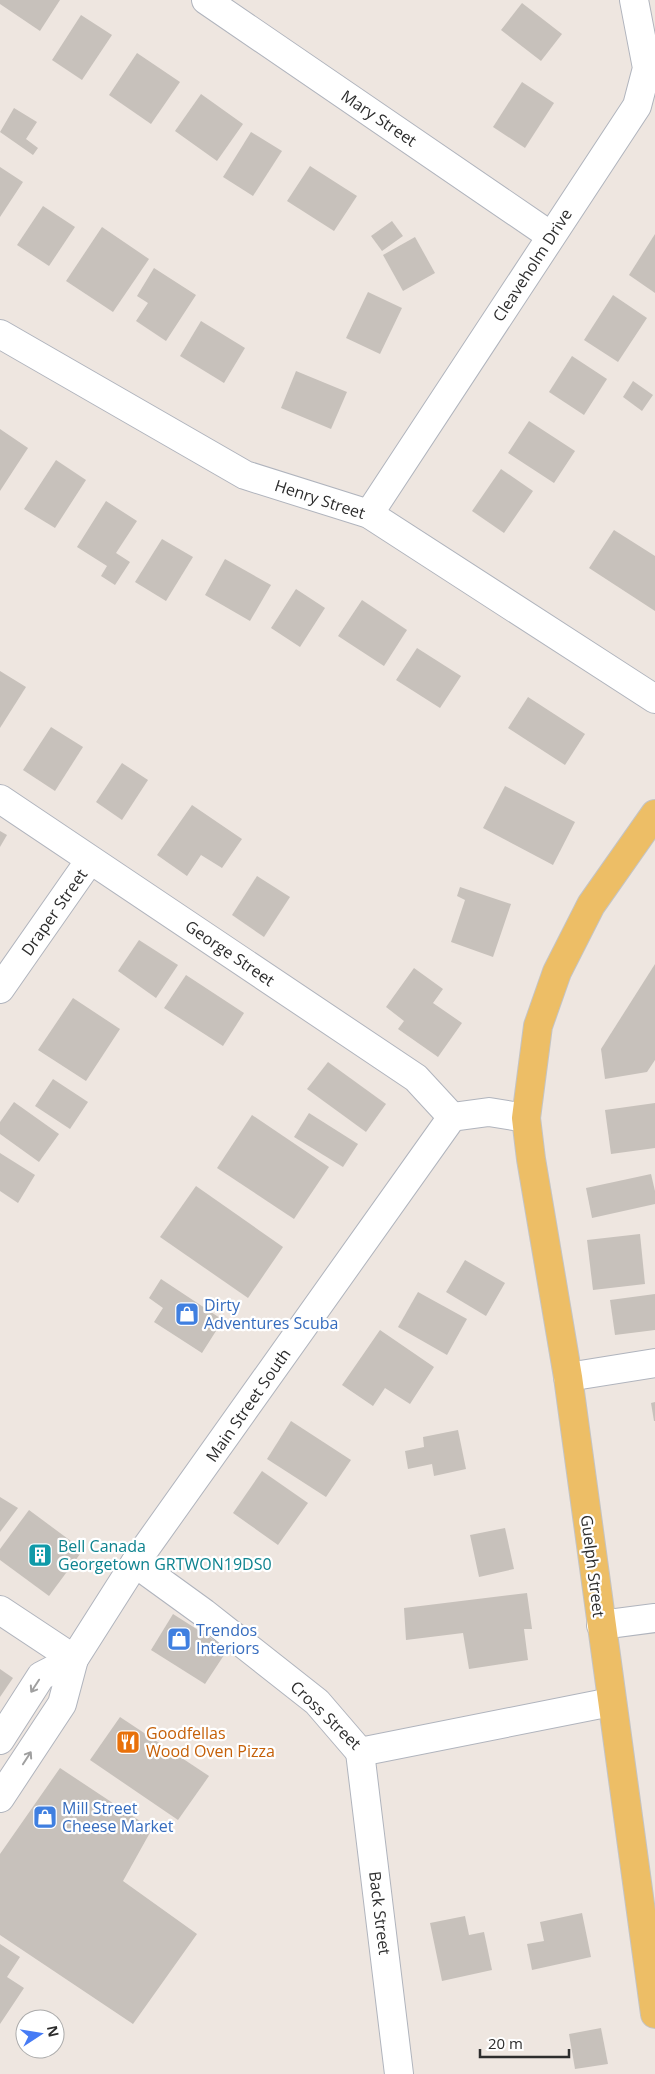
<svg xmlns="http://www.w3.org/2000/svg" width="655" height="2074" font-family="'Open Sans',sans-serif">
	<rect width="100%" height="100%" fill="#eee6e0"/>
	<g fill="#c7c1bb">
		<path d="M0 0H60L40 31 0 4Z"/>
		<path d="M522 3 562 34 541 61 501 30Z"/>
		<path d="M81 15 112 35 82 80 52 60Z"/>
		<path d="M137 53 180 82 151 124 109 95Z"/>
		<path d="M522 82 554 103 525 148 493 127Z"/>
		<path d="M201 94 243 124 217 161 175 131Z"/>
		<path d="M14 108 37 122 26 139 38 148 33 155 0 132Z"/>
		<path d="M251 132 282 151 253 196 223 177Z"/>
		<path d="M310 166 357 196 334 231 287 201Z"/>
		<path d="M0 167 23 182 0 217Z"/>
		<path d="M43 206 75 227 49 266 17 245Z"/>
		<path d="M392 221 403 236 382 251 371 236Z"/>
		<path d="M102 227 149 259 113 312 66 281Z"/>
		<path d="M655 234V293L629 275Z"/>
		<path d="M415 237 435 273 403 291 383 255Z"/>
		<path d="M154 268 196 295 166 341 136 321 148 303 137 296Z"/>
		<path d="M368 292 402 308 380 354 346 338Z"/>
		<path d="M613 295 647 318 618 362 584 340Z"/>
		<path d="M201 321 245 348 224 383 180 356Z"/>
		<path d="M572 356 607 379 584 415 549 392Z"/>
		<path d="M296 371 347 392 331 429 281 408Z"/>
		<path d="M633 381 653 395 642 411 623 397Z"/>
		<path d="M529 421 575 451 554 483 508 453Z"/>
		<path d="M0 429 28 448 0 491Z"/>
		<path d="M56 460 86 480 55 528 24 509Z"/>
		<path d="M501 469 533 491 504 533 472 511Z"/>
		<path d="M106 501 137 521 116 553 130 562 115 585 101 576 107 566 77 547Z"/>
		<path d="M614 530 655 556V611L589 568Z"/>
		<path d="M162 539 193 557 166 601 135 582Z"/>
		<path d="M225 559 271 585 250 621 205 595Z"/>
		<path d="M296 589 325 608 300 647 271 628Z"/>
		<path d="M362 600 407 630 384 666 338 636Z"/>
		<path d="M417 648 461 676 440 708 396 680Z"/>
		<path d="M0 671 26 687 0 728Z"/>
		<path d="M528 697 585 734 565 765 508 728Z"/>
		<path d="M51 727 83 747 55 791 23 770Z"/>
		<path d="M122 763 148 780 122 820 96 802Z"/>
		<path d="M505 786 575 822 553 865 483 828Z"/>
		<path d="M192 805 242 839 222 868 201 855 187 876 157 855Z"/>
		<path d="M0 831 7 835 0 847Z"/>
		<path d="M257 876 290 897 264 937 232 915Z"/>
		<path d="M460 887 511 904 493 957 451 942 465 900 457 896Z"/>
		<path d="M139 940 178 965 156 998 118 971Z"/>
		<path d="M655 964V1060L647 1072 605 1079 601 1049Z"/>
		<path d="M414 968 443 989 433 1003 462 1023 438 1057 398 1029 404 1021 386 1007Z"/>
		<path d="M186 975 244 1013 223 1046 164 1008Z"/>
		<path d="M73 998 120 1029 86 1081 38 1050Z"/>
		<path d="M328 1062 386 1104 366 1132 307 1089Z"/>
		<path d="M53 1079 88 1102 70 1129 35 1106Z"/>
		<path d="M14 1102 59 1134 39 1162 0 1134V1122Z"/>
		<path d="M655 1103V1148L611 1154 605 1110Z"/>
		<path d="M309 1113 358 1144 343 1167 294 1137Z"/>
		<path d="M252 1115 329 1167 294 1219 217 1168Z"/>
		<path d="M0 1153 35 1175 18 1203 0 1191Z"/>
		<path d="M651 1174 655 1191V1204L592 1218 586 1188Z"/>
		<path d="M196 1186 283 1247 248 1298 160 1237Z"/>
		<path d="M640 1234 645 1284 593 1290 587 1240Z"/>
		<path d="M465 1260 505 1283 486 1316 446 1292Z"/>
		<path d="M161 1279 223 1320 202 1353 154 1322 163 1308 149 1298Z"/>
		<path d="M418 1292 467 1319 447 1355 398 1327Z"/>
		<path d="M655 1294V1330L615 1335 610 1300Z"/>
		<path d="M380 1330 434 1367 410 1404 385 1388 373 1406 342 1385Z"/>
		<path d="M655 1402V1421H654L651 1403Z"/>
		<path d="M291 1421 351 1460 326 1497 267 1459Z"/>
		<path d="M458 1430 466 1469 434 1476 432 1464 408 1469 405 1451 424 1447 423 1437Z"/>
		<path d="M262 1471 308 1503 278 1545 233 1513Z"/>
		<path d="M0 1497 18 1508 0 1532Z"/>
		<path d="M29 1510 83 1550 49 1596 0 1560V1549Z"/>
		<path d="M505 1528 514 1569 479 1577 470 1535Z"/>
		<path d="M527 1593 532 1629H524L528 1660 469 1669 463 1633 406 1640 404 1608Z"/>
		<path d="M173 1614 228 1649 205 1684 151 1650Z"/>
		<path d="M0 1669 13 1678 0 1697Z"/>
		<path d="M120 1717 209 1776 178 1820 90 1760Z"/>
		<path d="M60 1768 152 1829 123 1881 197 1934 133 2024 0 1935V1854Z"/>
		<path d="M582 1913 591 1957 532 1970 527 1944 544 1941 540 1922Z"/>
		<path d="M465 1916 469 1935 484 1932 492 1970 442 1981 430 1923Z"/>
		<path d="M0 1944 20 1957 7 1977 24 1988 0 2024Z"/>
		<path d="M601 2028 608 2064 575 2069 569 2034Z"/>
	</g>
	<g fill="none" stroke-linecap="round" stroke-linejoin="round">
		<g stroke="#b0b4bd" stroke-width="30">
			<g id="street">
				<path d="M206 0 551 236"/>
				<path d="M0 334 245 475 369 514 655 699"/>
				<path d="M369 514 637 106 647 68 634 0"/>
				<path d="M0 799 416 1078 452 1117"/>
				<path d="M0 989 90 860"/>
				<path d="M568 1377 655 1363"/>
				<path d="M135 1563 204 1613 317 1702 360 1752"/>
				<path d="M601 1625 655 1618"/>
				<path d="M360 1752 399 2074"/>
				<path d="M360 1752 611 1702"/>
			</g>
		</g>
		<g stroke="#b0b4bd" stroke-width="30">
			<g id="secondary">
				<path d="M0 1610 74 1659"/>
				<path d="M0 1740 41 1676 74 1659"/>
				<path d="M0 1798 62 1704 74 1659 135 1563 452 1117 489 1112 526 1118"/>
			</g>
		</g>
		<g stroke="#c4c4c4" stroke-width="30">
			<path id="primary" d="M655 814 591 905 557 972 538 1026 526 1118 531 1159 568 1377 655 2014"/>
		</g>
		<use href="#street" stroke="#fff" stroke-width="28"/>
		<use href="#secondary" stroke="#fff" stroke-width="28"/>
		<use href="#primary" stroke="#edbe66" stroke-width="28"/>
	</g>
	<defs><path id="oneway-shaft" d="M-6 0H5M1.5-3L5.5 0L1.5 3" fill="none" stroke-width="1.6" stroke-linecap="round" stroke-linejoin="round" transform="scale(1.25)"/></defs>
	<g stroke="#a0a0a0">
		<use href="#oneway-shaft" transform="translate(35 1686) rotate(123)"/>
		<use href="#oneway-shaft" transform="translate(27 1758) rotate(-57)"/>
	</g>
	<defs>
		<g id="shop-square" transform="scale(1.25)"><rect x="-9" y="-9" width="18" height="18" rx="4" fill="#3f7fe0" stroke="#fff"/><path d="M-5-2.5h2.3a2.7 3.5 0 0 1 5.4 0H5L5.5 6h-11ZM-1.5-2.5h3a1.5 2.3 0 0 0-3 0Z" fill="#fff"/></g>
		<g id="building-square" transform="scale(1.25)"><rect x="-9" y="-9" width="18" height="18" rx="4" fill="#0f9aa8" stroke="#fff"/><path d="M-4-6H4V6H1V3H-1V6H-4ZM-2.5-4.3h1.7v1.8h-1.7ZM.8-4.3h1.7v1.8H.8ZM-2.5-1h1.7V.8h-1.7ZM.8-1h1.7V.8H.8Z" fill="#fff"/></g>
		<g id="restaurant-square" transform="scale(1.25)"><rect x="-9" y="-9" width="18" height="18" rx="4" fill="#e8710a" stroke="#fff"/><path d="M-5-6h1v4h1v-4h1v4h1v-4h1v5L-1.5 .5V6h-2V.5L-5-1ZM5-6V6H3V1.5H1.5Q1.5-4 5-6Z" fill="#fff"/></g>
	</defs>
	<g fill-rule="evenodd">
		<use href="#shop-square" x="187" y="1314"/>
		<use href="#building-square" x="40" y="1555"/>
		<use href="#shop-square" x="179" y="1639"/>
		<use href="#restaurant-square" x="128" y="1742"/>
		<use href="#shop-square" x="45" y="1817"/>
	</g>
	<g text-anchor="middle" stroke-width="4.5" stroke-linejoin="round" paint-order="stroke">
		<g font-size="16" fill="#2d2d2d" stroke="#fff">
			<text transform="translate(379 118) rotate(34)" y="6">Mary Street</text>
			<text transform="translate(532 265) rotate(-57)" y="6">Cleaveholm Drive</text>
			<text transform="translate(320 499) rotate(18)" y="6">Henry Street</text>
			<text transform="translate(54 912) rotate(-55)" y="6">Draper Street</text>
			<text transform="translate(230 953) rotate(34)" y="6">George Street</text>
			<text transform="translate(248 1405) rotate(-55)" y="6">Main Street South</text>
			<text transform="translate(593 1566) rotate(83)" y="6">Guelph Street</text>
			<text transform="translate(326 1715) rotate(44)" y="6">Cross Street</text>
			<text transform="translate(380 1913) rotate(83)" y="6">Back Street</text>
		</g>
		<g font-size="16" fill="#366cbe" stroke="#fff" text-anchor="start">
			<text x="204" y="1311">Dirty<tspan x="204" dy="18">Adventures Scuba</tspan></text>
			<text x="196" y="1636">Trendos<tspan x="196" dy="18">Interiors</tspan></text>
			<text x="62" y="1814">Mill Street<tspan x="62" dy="18">Cheese Market</tspan></text>
		</g>
		<g font-size="16" fill="#0d838f" stroke="#fff" text-anchor="start">
			<text x="58" y="1552">Bell Canada<tspan x="58" dy="18">Georgetown GRTWON19DS0</tspan></text>
		</g>
		<g font-size="16" fill="#c56008" stroke="#fff" text-anchor="start">
			<text x="146" y="1739">Goodfellas<tspan x="146" dy="18">Wood Oven Pizza</tspan></text>
		</g>
	</g>
	<g transform="translate(40 2034) rotate(78)"><circle r="24" fill="#ffffff" stroke="#ababab"/>
	<path d="M0-4L9 19L0 12L-9 19Z" fill="#467bf5"/>
	<text y="-8" font-size="14" font-weight="bold" text-anchor="middle" fill="#2d2d2d">N</text>
	</g>
	<path d="M480 2049v8h89v-8" fill="none" stroke="#2d2d2d" stroke-width="2.5"/>
	<text x="488" y="2049" font-size="15" fill="#2d2d2d" stroke="#ffffff" stroke-width="4" paint-order="stroke">20 m</text>
</svg>
